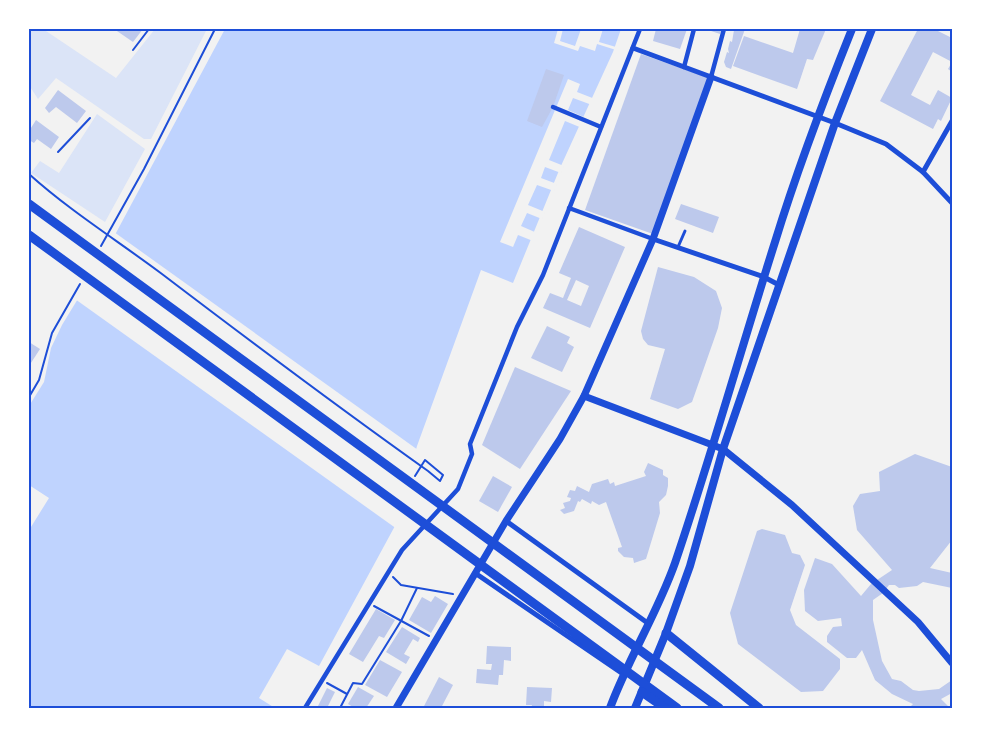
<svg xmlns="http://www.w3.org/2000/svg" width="981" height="737" font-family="'Public Sans',sans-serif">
	<rect width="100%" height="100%" fill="#f2f2f2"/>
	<g fill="#dbe4f7">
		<path d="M29 29H43L116 78 155 29H207L151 139H144L56 78 38 99 29 85Z"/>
		<path d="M97 114 145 149 105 222 31 173 40 161 59 173Z"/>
	</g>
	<path fill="#bfd3fe" d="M225 29H621L613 52 560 168 513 283 481 270 417 446 396 524 319 666 287 649 259 698 275 708H29V406L44 382 51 348 62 325 101 261Z"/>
	<g fill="#f2f2f2">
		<path d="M558 29H563L560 41 575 46 581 29H603L599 42 616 47V50L597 44 595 51 580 46 578 51 554 43Z"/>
		<path d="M568 79 580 84 577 92 595 99 592 105 573 98 568 110 586 118 582 128 565 121 549 160 564 166 561 173 545 167 541 178 557 184 554 191 537 185 528 205 545 212 542 219 527 213 521 226 537 233 533 241 518 235 513 247 500 242Z"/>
		<path d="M114 232 418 450 397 529 75 299Z"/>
		<path d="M29 485 49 498 31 527 29 526V502L31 498 29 496Z"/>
	</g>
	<g fill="#bdc9ec" fill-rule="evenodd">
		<path d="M114 29H143L133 42Z"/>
		<path d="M656 29H687L680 49 653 41Z"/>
		<path d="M705 29H722L720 34Z"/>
		<path d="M736 29H745L731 69 726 67 724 62 727 52 729 53 728 49 730 41 732 42 734 30Z"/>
		<path d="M800 29H826L813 60 807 59 797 89 733 66 744 36 793 53Z"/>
		<path d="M918 29H934L952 38V72L948 69 952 62 933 52 911 95 930 105 938 90 952 98 941 121 938 119 933 129 880 101Z"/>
		<path d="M641 54 709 78 653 234 585 210Z"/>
		<path d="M546 69 564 75 553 107 542 127 527 121Z"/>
		<path d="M58 90 86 111 77 123 56 107 49 113 45 108Z"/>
		<path d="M36 120 59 137 51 149 37 139 34 143 29 140V131Z"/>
		<path d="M681 204 719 217 713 233 675 219Z"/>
		<path d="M579 227 625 247 590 328 543 308 550 293 563 298 571 278 559 273ZM576 280 589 286 581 306 567 300Z"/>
		<path d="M658 267 694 277 716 291 722 308 718 328 692 402 678 409 650 399 665 349 648 345 643 339 641 331Z"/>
		<path d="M547 326 570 337 567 343 574 347 562 372 531 358Z"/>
		<path d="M29 342 40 349 29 366Z"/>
		<path d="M515 367 571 391 520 469 482 445Z"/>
		<path d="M915 454 952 467V540L930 568 952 573V588L923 582 917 586 899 588 895 585H889L883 593 873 600V620L882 661 892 679 901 681 913 690 919 691 939 689 952 680V693L941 699 950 708H909L913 704 892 694 875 680 862 650 856 658H847L827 642V636L833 627 842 626 841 618 818 621 805 611 804 590 815 558 832 564 861 596 871 584 892 570 857 530 853 506 860 494 880 491 879 472Z"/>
		<path d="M648 463 663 470V475L668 478V486L666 495 659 502 660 513 646 559 634 563 633 558 624 557 618 551V548L622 547 606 502 599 505 592 501 591 504 582 499 580 502 578 501 574 511 564 514 560 510 565 508 563 503 570 501 571 498 567 497 570 490 575 491 577 486 589 492 592 484 608 479 610 484 614 482 615 486 646 476 644 472Z"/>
		<path d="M493 476 512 487 498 512 479 501Z"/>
		<path d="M762 529 785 535 792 553 800 555 805 565 790 610 796 625 840 659V669L823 691 801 692 738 644 730 613 757 531Z"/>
		<path d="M435 596 448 604 431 633 409 620 422 597 431 602Z"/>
		<path d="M376 609 395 620 384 638 379 636 363 662 349 654Z"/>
		<path d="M402 627 420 638 418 642 413 639 404 654 410 657 406 664 386 652Z"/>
		<path d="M487 646 511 647V661L504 660 503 675H499L498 685 476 683 477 669 491 670 492 664H486Z"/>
		<path d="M380 660 402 672 387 697 365 685Z"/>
		<path d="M439 677 453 685 441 708H423Z"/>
		<path d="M358 687 374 696 366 708H355L348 704Z"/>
		<path d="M527 687 552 688 551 702 544 701V708H531L532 705H526Z"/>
		<path d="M327 688 335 692 327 708H317Z"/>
	</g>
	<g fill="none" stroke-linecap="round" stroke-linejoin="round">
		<g stroke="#1d4ed8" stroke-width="2">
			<path d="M133 50 149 29"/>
			<path d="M58 152 90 118"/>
			<path d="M29 167V169"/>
			<path d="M29 174C70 211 118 241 162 274 250 341 338 407 428 471L440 481 443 475 425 460 415 476"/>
			<path d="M101 246 144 169 215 29"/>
			<path d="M29 397 39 380 52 333 80 284"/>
			<path d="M393 577 401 585 453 594"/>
			<path d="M374 606 429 636"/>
			<path d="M327 683 347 694"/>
			<path d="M340 708 353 683 362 684 401 621 417 588"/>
		</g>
		<path stroke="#1d4ed8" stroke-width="3" d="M678 247 685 231"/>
		<g stroke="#1d4ed8" stroke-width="4.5">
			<path d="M684 67 694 29"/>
			<path d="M711 77 724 29"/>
			<path d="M553 107 601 127"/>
			<path d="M569 208 653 239"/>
			<path d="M305 708 402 550 458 489 472 454 470 444 517 327 543 275 640 29"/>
		</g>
		<g stroke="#1d4ed8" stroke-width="5">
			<path d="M633 48 835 123 886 144 923 172 952 203"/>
			<path d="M923 172 952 121"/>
			<path d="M653 239 764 277 779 285"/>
			<path d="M506 521 649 624"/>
			<path d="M475 573 623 674"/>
		</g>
		<g stroke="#1d4ed8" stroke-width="7">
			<path d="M584 396 723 449 792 505 918 622 952 663"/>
			<path d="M396 708 506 521 560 439 584 396 653 239 711 77"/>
		</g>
		<g stroke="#1d4ed8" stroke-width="8">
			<path d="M610 708C628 659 657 614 675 563 711 457 741 349 775 242 797 170 824 99 852 29"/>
			<path d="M635 708 666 633 690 566 723 449 835 123 872 29"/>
		</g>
		<g stroke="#1d4ed8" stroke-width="9">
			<path d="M29 204 719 708"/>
			<path d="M29 235 677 708"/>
			<path d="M666 633 759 708"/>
			<path d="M642 692 665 708"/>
		</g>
	</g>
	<rect width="981" height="737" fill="none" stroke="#ffffff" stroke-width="60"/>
	<rect x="30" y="30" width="921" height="677" fill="none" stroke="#1d4ed8" stroke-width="2"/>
</svg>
